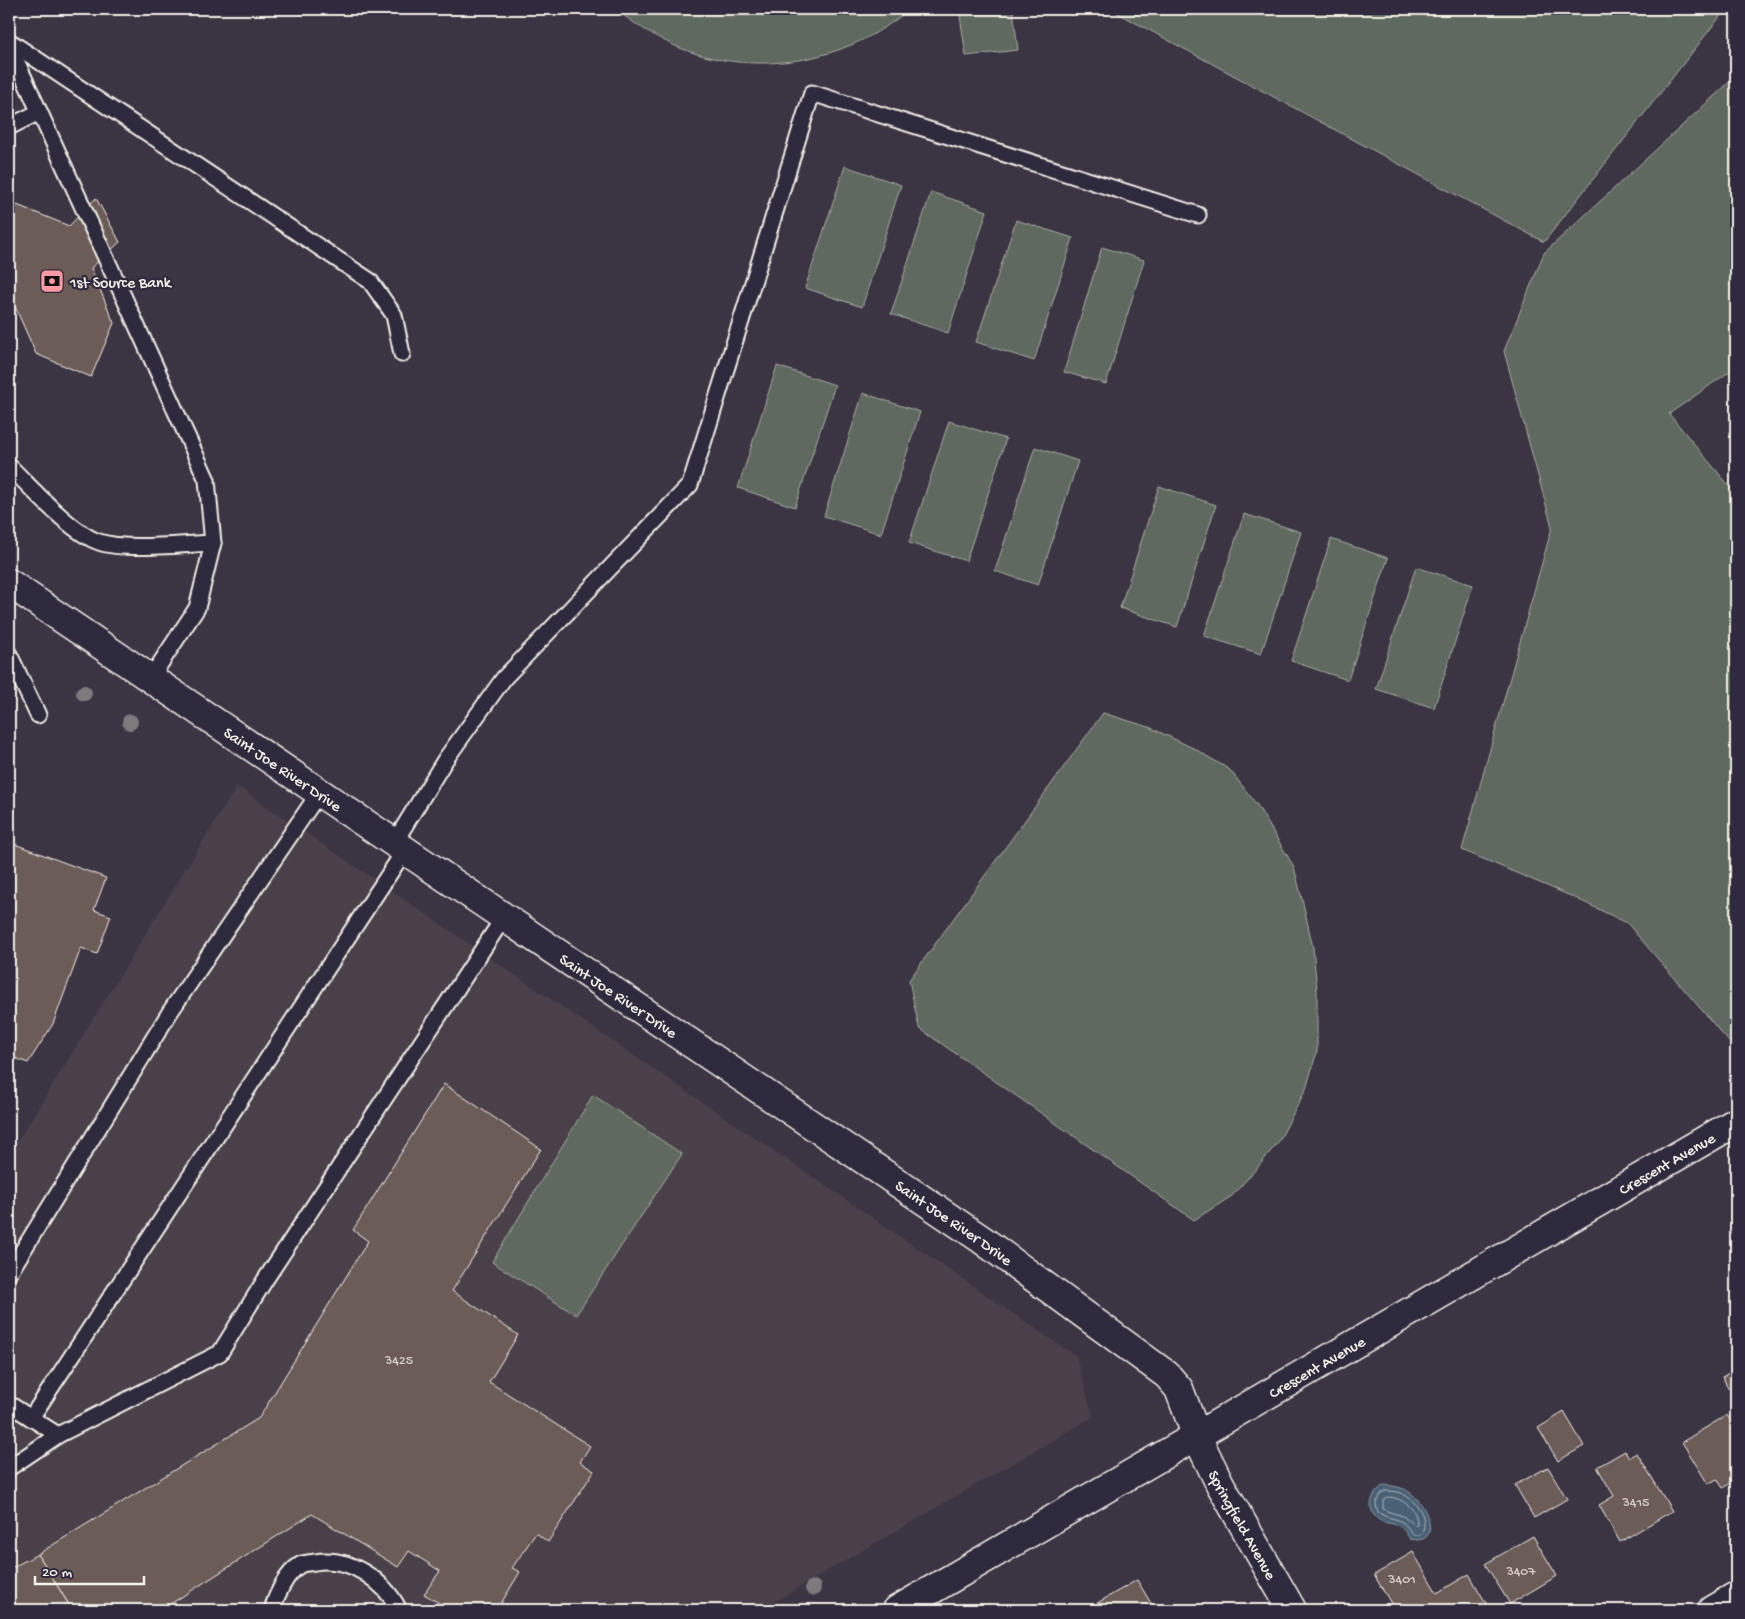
<svg xmlns="http://www.w3.org/2000/svg" width="1745" height="1619" font-family="'Gochi Hand',sans-serif">
	<rect width="100%" height="100%" fill="#3b3443"/>
	<filter id="ink" filterUnits="userSpaceOnUse"><feTurbulence type="fractalNoise" baseFrequency=".02" numOctaves="2"/><feDisplacementMap in="SourceGraphic" scale="10" xChannelSelector="R" yChannelSelector="G"/><feConvolveMatrix kernelMatrix="1 2 1 2 8 2 1 2 1" color-interpolation-filters="sRGB"/></filter>
	<g filter="url(#ink)">
		<path fill="#4a404a" d="M237 786 1076 1356 1093 1417 760 1610H9V1155Z"/>
		<g fill="#5e695e" stroke="#a9ada3">
			<path d="M615 9H909C847 64 749 79 673 45 652 35 633 23 615 9Z"/>
			<path d="M959 9H1013L1018 50 966 56Z"/>
			<path d="M1110 9H1726L1544 242Z"/>
			<path d="M1736 76V367L1669 414 1736 494V1050L1627 923 1573 897 1462 850 1552 527 1504 351 1544 253Z"/>
			<path d="M845 166 901 185 862 307 805 288Z"/>
			<path d="M931 192 987 211 948 333 891 314Z"/>
			<path d="M1016 220 1073 238 1034 361 976 342Z"/>
			<path d="M1102 247 1144 260 1106 384 1064 372Z"/>
			<path d="M777 366 835 385 795 507 738 488Z"/>
			<path d="M863 393 920 412 881 534 824 516Z"/>
			<path d="M949 421 1006 439 966 561 909 543Z"/>
			<path d="M1035 447 1078 461 1038 585 995 571Z"/>
			<path d="M1159 486 1216 505 1177 627 1120 608Z"/>
			<path d="M1244 514 1301 532 1261 654 1204 636Z"/>
			<path d="M1331 539 1388 558 1348 680 1291 661Z"/>
			<path d="M1416 567 1473 585 1434 708 1376 689Z"/>
			<path d="M1103 713 1149 727 1195 749 1230 770 1257 805 1294 867 1303 903 1313 948 1317 990V1051L1306 1089 1279 1141 1258 1167 1232 1196 1194 1220 919 1028 909 980Z"/>
			<path d="M593 1095 682 1154 576 1315 492 1262Z"/>
		</g>
		<path fill="#4a6175" stroke="#8e9ba3" d="M1384 1485C1391 1486 1397 1486 1404 1489 1427 1499 1445 1547 1410 1539 1407 1535 1404 1529 1400 1527 1395 1523 1387 1524 1381 1521 1364 1512 1371 1493 1384 1485Z"/>
		<g fill="none" stroke-linecap="round" stroke-linejoin="round">
			<g stroke="#b0b7ba" stroke-width="1">
				<path d="M1385 1491C1390 1491 1396 1491 1401 1493 1415 1499 1432 1520 1420 1535H1413C1409 1530 1407 1525 1402 1522 1394 1517 1386 1519 1378 1512 1374 1504 1377 1496 1385 1491Z"/>
				<path d="M1387 1497C1402 1497 1418 1509 1417 1525H1414C1404 1512 1395 1516 1383 1509V1501Z"/>
			</g>
		</g>
		<g fill="#6c5b59" stroke="#f4f1e8">
			<path d="M96 198 120 242 91 268 114 323 91 377 36 354 9 293V225L17 205 69 226Z"/>
			<path d="M9 842 106 878 94 910 111 916 97 954 81 948 53 1024 28 1063 9 1056Z"/>
			<path d="M444 1084 541 1149 452 1291 518 1335 489 1382 590 1446 580 1462 594 1471 548 1542 536 1533 512 1568 520 1572 497 1610H451L424 1594 440 1571 409 1551 398 1567 312 1514 161 1610H72L38 1554 259 1418 368 1241 353 1230Z"/>
			<path d="M1736 1369V1400L1722 1377Z"/>
			<path d="M1564 1412 1584 1446 1558 1461 1538 1428Z"/>
			<path d="M1727 1415 1736 1429V1479L1723 1488 1717 1479 1708 1484 1682 1442Z"/>
			<path d="M1625 1451 1629 1457 1637 1453 1672 1511 1620 1542 1599 1505 1614 1496 1597 1467Z"/>
			<path d="M1548 1467 1567 1499 1534 1518 1515 1485Z"/>
			<path d="M1533 1536 1557 1576 1510 1604 1485 1564Z"/>
			<path d="M1413 1552 1437 1593 1469 1574 1490 1610H1395L1374 1575Z"/>
			<path d="M38 1554 72 1610H9V1569Z"/>
			<path d="M1137 1580 1155 1610H1087V1609Z"/>
		</g>
		<g fill="none" stroke-linecap="round" stroke-linejoin="round">
			<g stroke="#f4f1e8" stroke-width="19">
				<g id="lane">
					<path d="M9 41 370 281 394 315 402 354"/>
					<path d="M9 45 207 480 213 543 197 608 150 679"/>
					<path d="M9 127 39 112"/>
					<path d="M9 466C31 487 71 533 99 542 126 551 182 544 213 543"/>
					<path d="M9 654 38 715"/>
					<path d="M394 843 445 760 504 678 690 485 812 93 1198 215"/>
					<path d="M9 1273 170 1012 319 793"/>
					<path d="M9 1404 58 1435 220 1353 265 1280 504 917"/>
					<path d="M31 1418 405 850"/>
					<path d="M9 1468 58 1435"/>
					<path d="M272 1610C276 1596 286 1573 300 1565 303 1563 310 1563 315 1562 349 1556 384 1580 399 1610"/>
				</g>
			</g>
			<g stroke="#f4f1e8" stroke-width="31">
				<g id="street">
					<path id="s1" d="M1197 1437 1220 1484 1292 1610"/>
					<path d="M1712 1610 1736 1596"/>
				</g>
			</g>
			<g stroke="#f4f1e8" stroke-width="31">
				<g id="secondary">
					<path id="s2" d="M9 583 981 1239 1167 1375 1179 1389 1197 1437"/>
				</g>
			</g>
			<g stroke="#f4f1e8" stroke-width="31">
				<g id="primary">
					<path id="s3" d="M897 1610 1736 1122"/>
				</g>
			</g>
			<use href="#lane" stroke="#2f2a3d" stroke-width="15"/>
			<use href="#street" stroke="#2f2a3d" stroke-width="28"/>
			<use href="#secondary" stroke="#2f2a3d" stroke-width="28"/>
			<use href="#primary" stroke="#2f2a3d" stroke-width="28"/>
		</g>
		<g fill="#7b7a7c">
			<circle cx="84" cy="693" r="8"/>
			<circle cx="130" cy="722" r="8"/>
			<circle cx="813" cy="1588" r="8"/>
		</g>
	</g>
	<defs>
		<g id="bank-square" transform="scale(1.25)"><rect x="-9" y="-9" width="18" height="18" rx="4" fill="#ff9aa2" stroke="#2f2a3d"/><path d="M-6-4H6V4H-6ZM0-2.3a2.3 2.3 0 1 0 0 4.6a2.3 2.3 0 1 0 0-4.6Z" fill="#111"/></g>
	</defs>
	<g fill-rule="evenodd">
		<use href="#bank-square" x="52" y="281"/>
	</g>
	<g text-anchor="middle" stroke-width="4.5" stroke-linejoin="round" paint-order="stroke">
		<g font-size="14" fill="#d2ccc4">
			<text x="399" y="1364">3425</text>
			<text x="1636" y="1506">3415</text>
			<text x="1521" y="1575">3407</text>
			<text x="1402" y="1583">3401</text>
		</g>
		<g font-size="16" fill="#f4f1e8" stroke="#2f2a3d" text-anchor="start">
			<text x="70" y="287">1st Source Bank</text>
		</g>
		<g font-size="16" fill="#f4f1e8" stroke="#2f2a3d">
			<text dy="6" stroke="none"><textPath href="#s2" startOffset="331">Saint Joe River Drive</textPath></text>
			<text dy="6" stroke="none"><textPath href="#s2" startOffset="736">Saint Joe River Drive</textPath></text>
			<text dy="6" stroke="none"><textPath href="#s3" startOffset="890">Crescent Avenue</textPath></text>
			<text dy="6" stroke="none"><textPath href="#s2" startOffset="1141">Saint Joe River Drive</textPath></text>
			<text dy="6" stroke="none"><textPath href="#s3" startOffset="485">Crescent Avenue</textPath></text>
			<text dy="6" stroke="none"><textPath href="#s1" startOffset="99">Springfield Avenue</textPath></text>
		</g>
	</g>
	<rect width="1745" height="1619" fill="none" stroke="#2f2a3d" stroke-width="30"/>
	<rect x="15" y="15" width="1715" height="1589" fill="none" stroke="#f4f1e8" stroke-width="2" filter="url(#ink)"/>
	<path d="M35 1576v8h109v-8" fill="none" stroke="#f4f1e8" stroke-width="2.5"/>
	<text x="42" y="1576" font-size="15" fill="#f4f1e8" stroke="#2f2a3d" stroke-width="4" paint-order="stroke">20 m</text>
</svg>
